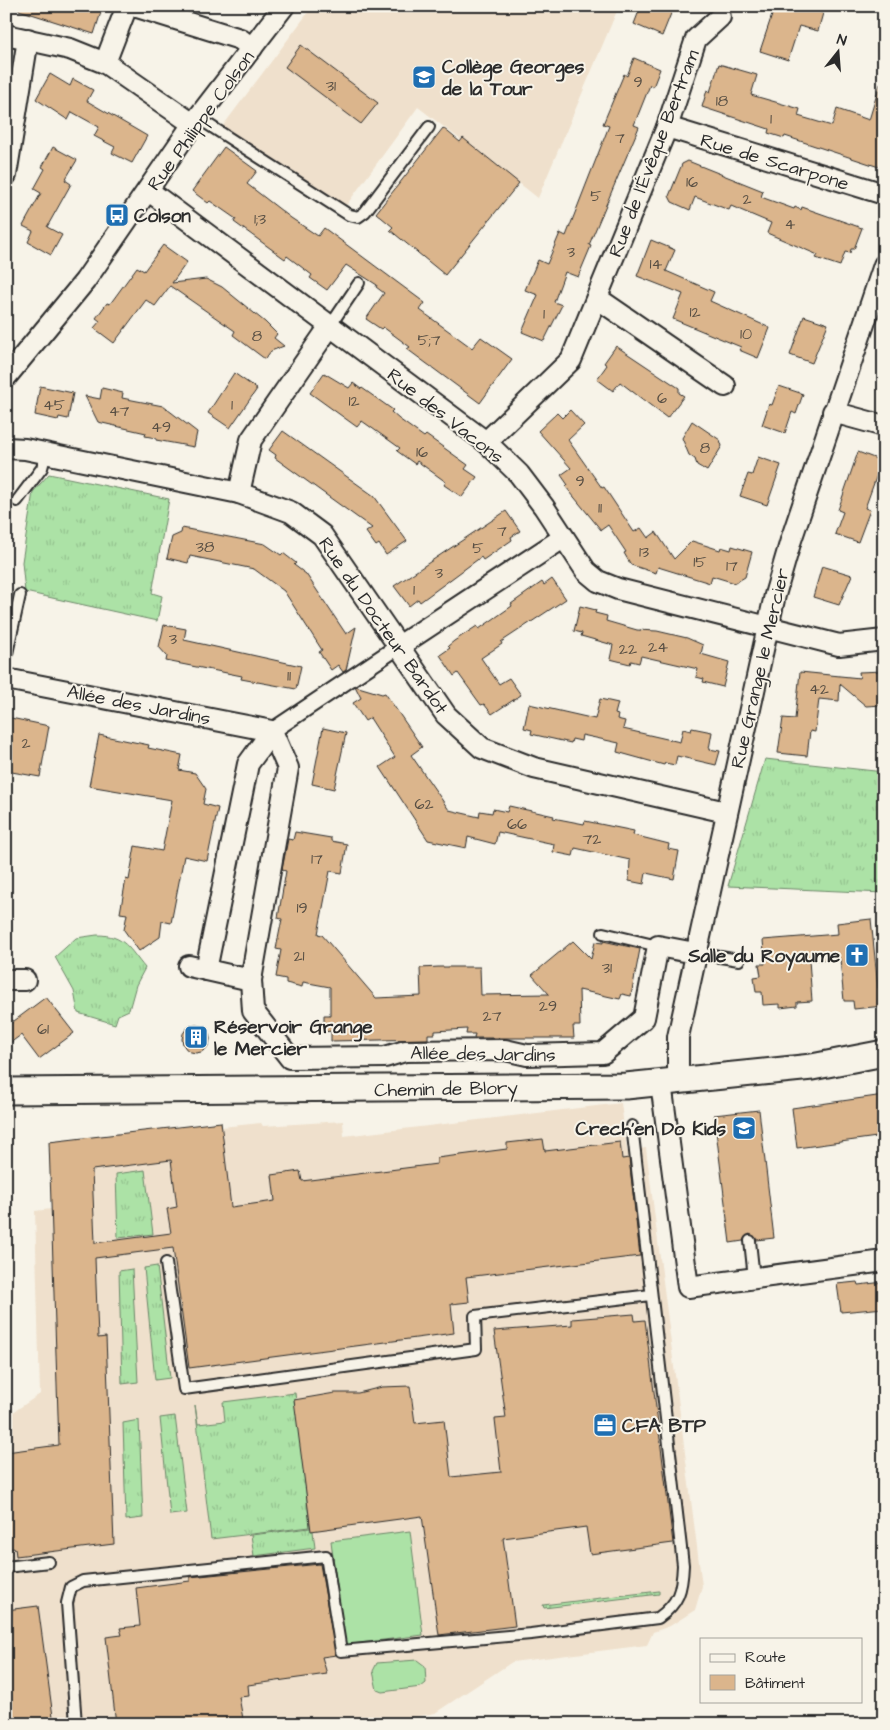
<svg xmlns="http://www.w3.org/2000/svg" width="890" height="1730" font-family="'Architects Daughter',sans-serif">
	<defs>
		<pattern id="grass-tufts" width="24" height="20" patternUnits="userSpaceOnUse" patternTransform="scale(1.25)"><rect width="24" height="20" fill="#ace2a6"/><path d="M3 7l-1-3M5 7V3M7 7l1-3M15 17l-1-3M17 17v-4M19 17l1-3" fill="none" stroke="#94c28f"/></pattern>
	</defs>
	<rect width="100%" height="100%" fill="#f7f3e8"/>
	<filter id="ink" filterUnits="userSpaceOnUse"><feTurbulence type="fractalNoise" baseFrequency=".02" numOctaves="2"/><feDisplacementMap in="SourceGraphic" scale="10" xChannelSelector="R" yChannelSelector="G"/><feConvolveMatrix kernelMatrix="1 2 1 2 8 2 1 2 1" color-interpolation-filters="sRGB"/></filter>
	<g filter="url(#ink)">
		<g fill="#efe0cc">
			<path d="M313 6H619L538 198 463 139 461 140 418 107 345 207 222 127Z"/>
			<path d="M621 1103 627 1151 646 1148 702 1586 695 1610 670 1626 653 1632 647 1645 512 1662 435 1713 377 1724H6V1417L40 1394 35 1211 51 1209 49 1142 221 1122 222 1127 261 1123 263 1126 343 1121 344 1136Z"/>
		</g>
		<g fill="url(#grass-tufts)" stroke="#6c8668">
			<path d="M49 474 169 499 152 593 162 596 157 621 25 592 22 562 33 492Z"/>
			<path d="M765 759 884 772V893L728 886Z"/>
			<path d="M97 935C125 935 129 949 145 968L136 985 129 1010 118 1015 115 1024 78 1013 74 991 55 957 76 938Z"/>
			<path d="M145 1170 153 1234 118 1238 116 1174Z"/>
			<path d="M157 1266 170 1378 155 1380 144 1268Z"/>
			<path d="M132 1269 138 1382 122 1384 119 1271Z"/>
			<path d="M295 1393 310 1527 211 1539 195 1405 198 1424 225 1421 223 1402Z"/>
			<path d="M175 1416 187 1513 170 1515 160 1418Z"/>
			<path d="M139 1420 143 1518 126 1520 123 1423Z"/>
			<path d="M310 1528 313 1531 315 1548 254 1556 251 1535Z"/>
			<path d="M659 1591V1594L544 1608 543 1605Z"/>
		</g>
		<g fill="#ace2a6" stroke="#6c8668">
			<path d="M410 1531 423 1635 344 1645 331 1541Z"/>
			<path d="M417 1660 425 1666 426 1683 421 1687 382 1692 377 1690 373 1671 377 1663Z"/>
		</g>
		<g fill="#dbb58c" stroke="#2b2b2b" fill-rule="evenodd">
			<path d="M19 6H103L94 34 19 10Z"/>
			<path d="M641 6H674L662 36 634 24Z"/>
			<path d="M775 6H802L823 13 818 31 799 26 788 60 760 51Z"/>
			<path d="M301 45 378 103 361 124 285 67Z"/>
			<path d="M634 58 660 69 653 87 650 85 634 125 639 127 589 245 591 246 578 277 565 272 554 302 562 305 544 341 522 332 538 295 525 290 538 260 547 264 560 233 566 236 609 126 603 124 624 74 627 76Z"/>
			<path d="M719 64 757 75 751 95 800 109 798 116 832 126 837 109 869 120 880 84H884V153L879 167 785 136 784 138 768 133 769 129 702 107 707 90 710 92Z"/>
			<path d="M50 74 70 86 73 79 93 90 87 101 147 136 132 163 112 153 115 147 94 136 99 127 72 112 68 120 36 99Z"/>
			<path d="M443 128 460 142 463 138 519 183 445 275 390 230 393 227 376 213Z"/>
			<path d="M53 147 77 160 65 180 71 184 47 227 62 235 51 255 28 242 33 231 23 226 41 193 34 189 45 169 42 167Z"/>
			<path d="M224 147 257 171 247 184 291 218 318 236 324 228 425 303 420 310 472 348 481 337 512 359 480 403 407 349 410 347 383 327 381 329 366 319 384 293 376 287 377 285 346 265 327 290 310 278 312 275 287 256 285 259 234 222 236 219 210 201 208 203 192 191Z"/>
			<path d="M688 161 763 191 761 197 794 209 795 207 801 210 802 207 862 228 854 249H851L850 253 845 252 840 266 816 258 818 255 767 233 771 223 731 206 729 210 695 197 690 210 672 202 669 196 682 164Z"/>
			<path d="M651 240 675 250 666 271 714 292 710 301 770 328 758 358 739 350 741 347 673 319 683 294 637 276Z"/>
			<path d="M163 245 187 262 172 283 206 279 222 287 265 322 277 334 274 338 284 346 271 351 265 359 233 335 235 331 170 286 155 306 146 300 114 343 94 328 100 321 96 318 107 303 110 304 137 267 144 271Z"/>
			<path d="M804 316 828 324 812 363 790 355Z"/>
			<path d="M616 346 679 388V393L684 396 667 418 620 382 613 391 597 379 607 365 604 363Z"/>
			<path d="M234 373 257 389 230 428 208 413Z"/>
			<path d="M324 373 349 388 353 383 361 389 362 388 393 410 391 412 399 419 424 437 426 435 468 465 465 469 477 477 462 497 444 485 446 482 417 461 415 464 397 451 400 448 362 421 357 427 310 393Z"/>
			<path d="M40 386 73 393 68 419 59 417 58 420 35 415Z"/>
			<path d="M779 386 803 394 796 414 792 412 785 433 762 425 769 404 772 405Z"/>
			<path d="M102 388 123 393 122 398 163 406 197 432 194 447 156 440V438L145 436 146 433 98 422 85 396 100 399Z"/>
			<path d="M570 410 584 425 568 440 602 488 604 487 634 532 641 528 648 538 656 532 674 559 692 541 720 550 721 547 731 550 732 546 752 552 745 577 735 583 712 576 710 583 658 567 656 573 631 565 624 553 626 552 608 525 601 530 566 487 568 485 561 475 571 468 538 431 557 413 562 418Z"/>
			<path d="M692 421 720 440 722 446 707 471 697 465 695 459 689 455 682 438Z"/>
			<path d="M283 431 374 496 407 541 386 555 379 544 376 546 366 532 372 528 275 458 276 455 269 450Z"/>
			<path d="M858 452 882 461 865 508 870 510 858 542 835 534 843 512 838 510Z"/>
			<path d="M758 457 781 465 767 505 740 496 748 474 752 475Z"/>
			<path d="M506 511 520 531 511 537 512 540 483 560 481 557 420 602 418 599 409 606 394 586Z"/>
			<path d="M182 528 265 544 281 555 283 553 296 563 294 565 306 574 346 634 356 627 346 670 343 672 338 665 331 670 319 652 322 650 284 591 254 569 190 556 188 563 167 558 172 537 181 533Z"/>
			<path d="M822 566 852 575 839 605 813 597Z"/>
			<path d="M552 579 566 599 501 642 502 644 481 658 499 684 509 678 521 695 492 714 484 704 481 705 458 673 454 676 440 655 450 648 448 646 454 641 477 626 479 629 512 606 511 604 542 582 544 585Z"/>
			<path d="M580 606 596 610 595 613 607 616 606 621 637 630 657 631 687 638 703 645 701 654 729 662 723 687 703 682 704 679 696 677 698 669 641 656 639 663 631 661 630 664 610 659 613 645 581 636 582 633 574 631Z"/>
			<path d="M164 625 186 629 184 640 301 666 296 689 241 679 242 676 166 661 167 656 159 647Z"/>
			<path d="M884 671 883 705 866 706 840 684 839 701 819 699 815 732 810 731 807 756 778 753 783 718 795 719 800 672 860 678 859 672Z"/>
			<path d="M355 686 382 694 385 693 422 747 411 755 449 810 479 817 480 811 492 813 493 809 507 812 509 806 554 816 553 818 584 824 585 821 634 831 633 835 669 844 668 849 679 851 674 879 646 873 644 884 629 881 630 860 575 848 573 856 553 852 554 844 498 832 495 844 468 837 466 848 428 840 380 767 395 757 370 718 365 721 353 703 361 698Z"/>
			<path d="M600 699 618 703 615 714 618 715 617 719 625 721 623 729 680 742 683 729 691 731 692 728 712 732 709 749 720 751 716 765 677 756 675 765 665 763 664 765 617 752 619 743 582 735 581 741 572 739 571 743 531 734 532 730 524 728 529 704 595 719Z"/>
			<path d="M6 717 49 726 40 777 6 771Z"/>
			<path d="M323 728 346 733 334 789 312 784Z"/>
			<path d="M99 735 149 745 148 748 182 755 179 770 195 773 206 789 203 804 218 808 207 861 184 856 171 923 162 921 160 937 139 951 124 930 127 914 120 913 126 879 129 880 135 846 162 851 172 800 89 786Z"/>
			<path d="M295 832 331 838V841L347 844 342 873 330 871 318 934 322 935 376 998 421 996 420 968 439 967H480L481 995 549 994 532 975 573 941 591 959 595 942 603 943V941L640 949 631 996 622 994 620 999 579 990 580 1026H573L574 1038H474L475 1034H466L467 1029 435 1031V1034H428V1039L331 1041V1031L324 1032V1015H330V987L303 982 302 987 286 983V979L276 977 281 950 276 949 282 919 278 918 286 871 282 870 288 839 293 840Z"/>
			<path d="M871 919 878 988H881L883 1006 854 1009 853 1001H844L840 959 809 960 812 1001 797 1002V1006L780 1008V1004L763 1005 762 992H756L754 977 761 976 759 964H765L763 940 838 934 837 923Z"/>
			<path d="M46 997 74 1033 39 1059 21 1035 6 1046V1027Z"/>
			<circle cx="196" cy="1039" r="14"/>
			<path d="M884 1095V1136L797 1148 792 1108Z"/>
			<path d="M759 1110 774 1238 757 1240 750 1234 746 1236 743 1241 730 1243 714 1115Z"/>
			<path d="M221 1122 231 1207 275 1201 272 1175 300 1171 302 1181 437 1164V1158L507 1149V1143L543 1139 545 1151 620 1142 622 1159 629 1158 640 1256 466 1277 469 1302 451 1304 454 1333 189 1368 173 1248 95 1258 98 1338 106 1337 114 1544 16 1556 15 1548 6 1549V1452L59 1445 49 1142ZM171 1160 177 1207 167 1209 171 1233 95 1243 92 1170Z"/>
			<path d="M857 1282 858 1285 884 1282V1308L841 1312 837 1284Z"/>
			<path d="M634 1314 635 1321 645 1320 673 1543 590 1554 586 1527 503 1538 515 1626 439 1635 422 1516 311 1531 294 1400 335 1393H358L382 1387 410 1386 415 1423 444 1420 451 1477 501 1472 495 1419 506 1418 494 1331 572 1325V1319Z"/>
			<path d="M320 1564 336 1655 322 1657 327 1674 248 1685 249 1696 239 1697 243 1719 209 1724H116L106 1637 122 1635 120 1628 140 1626 136 1588 190 1581V1577Z"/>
			<path d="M38 1606 54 1724H6V1610Z"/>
		</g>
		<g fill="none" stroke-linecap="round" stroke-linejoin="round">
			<g stroke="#2b2b2b" stroke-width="14">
				<g id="service">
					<path d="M198 118 349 215 358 217 365 212 429 127"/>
					<path d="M330 326 359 283"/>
					<path d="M17 501 42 468 46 453"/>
					<path d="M6 658 20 595"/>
					<path d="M603 933 658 946"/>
					<path d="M695 953 739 960"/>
					<path d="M750 1241 754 1278"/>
					<path d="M166 1263 184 1389 476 1349 475 1316 651 1295"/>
					<path d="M6 1567 49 1562"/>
					<path d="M76 1724 67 1603 71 1587 83 1581 326 1556 341 1651 531 1634 658 1618C679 1603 682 1590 683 1565L632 1126"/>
				</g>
			</g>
			<g stroke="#2b2b2b" stroke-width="19">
				<path id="pedestrian" d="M272 731 399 646"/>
			</g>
			<g stroke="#2b2b2b" stroke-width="24">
				<g id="minor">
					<path d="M134 6 240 39 252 48"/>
					<path d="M6 35 70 49 105 63 193 124"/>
					<path d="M105 63 127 6"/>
					<path d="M667 127 884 194"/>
					<path d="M6 175 28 39"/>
					<path d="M149 191 486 442 519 474 544 507 586 571 598 581 618 589 839 645 884 640"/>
					<path d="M597 298 725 386"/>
					<path d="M6 377 85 281 193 124 284 6"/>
					<path d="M833 412 884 426"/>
					<path d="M486 442 571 360 667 127 696 39 720 17"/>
					<path d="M6 448 25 449 239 493 291 512 322 535 446 715 482 748 534 768 726 812"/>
					<path d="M239 493 251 440 330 326"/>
					<path d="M399 646 563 538"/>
					<path d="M6 679 272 731"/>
					<path d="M272 731 288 768 251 980 253 1011 290 1058 385 1057 405 1051 505 1050 527 1055 603 1053 644 1018 658 946 695 953"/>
					<path d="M189 966 251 980"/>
					<path d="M206 970 248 764 272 731"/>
					<path d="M6 980H25"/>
					<path d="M678 1081V1037L775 595 791 540 884 265"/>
					<path d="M661 1083 688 1287 884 1261"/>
				</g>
			</g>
			<g stroke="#2b2b2b" stroke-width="29">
				<path id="tertiary" d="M6 1091 626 1086 812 1067 884 1053"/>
			</g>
			<use href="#service" stroke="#f7f3e8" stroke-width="10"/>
			<use href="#pedestrian" stroke="#f7f3e8" stroke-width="15"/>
			<use href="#minor" stroke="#f7f3e8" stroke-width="20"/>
			<use href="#tertiary" stroke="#f7f3e8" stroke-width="25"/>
		</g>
	</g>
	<defs>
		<g id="school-square" transform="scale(1.25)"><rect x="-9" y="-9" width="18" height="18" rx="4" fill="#1f6fb2" stroke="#f7f3e8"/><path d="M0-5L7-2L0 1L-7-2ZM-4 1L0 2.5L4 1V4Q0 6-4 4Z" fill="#fff"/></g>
		<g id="bus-square" transform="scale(1.25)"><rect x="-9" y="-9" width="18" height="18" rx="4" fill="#1f6fb2" stroke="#f7f3e8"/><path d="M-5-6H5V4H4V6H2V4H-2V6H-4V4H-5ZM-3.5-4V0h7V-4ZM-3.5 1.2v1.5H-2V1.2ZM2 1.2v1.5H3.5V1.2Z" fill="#fff"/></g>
		<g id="church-square" transform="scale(1.25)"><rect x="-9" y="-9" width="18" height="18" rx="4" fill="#1f6fb2" stroke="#f7f3e8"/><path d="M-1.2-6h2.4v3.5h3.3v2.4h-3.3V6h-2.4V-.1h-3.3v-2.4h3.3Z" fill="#fff"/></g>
		<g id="building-square" transform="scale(1.25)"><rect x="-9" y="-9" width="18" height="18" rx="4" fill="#1f6fb2" stroke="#f7f3e8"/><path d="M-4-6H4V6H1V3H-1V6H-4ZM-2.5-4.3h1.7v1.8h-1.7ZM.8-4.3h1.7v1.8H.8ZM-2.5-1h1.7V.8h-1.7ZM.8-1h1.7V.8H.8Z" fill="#fff"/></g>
		<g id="office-square" transform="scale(1.25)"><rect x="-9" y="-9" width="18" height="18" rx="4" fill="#1f6fb2" stroke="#f7f3e8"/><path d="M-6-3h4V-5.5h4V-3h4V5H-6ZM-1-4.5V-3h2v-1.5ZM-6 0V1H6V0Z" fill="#fff"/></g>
	</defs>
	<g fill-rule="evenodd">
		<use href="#school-square" x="424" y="77"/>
		<use href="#bus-square" x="117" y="215"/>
		<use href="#church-square" x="857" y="955"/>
		<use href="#building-square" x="196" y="1037"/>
		<use href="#school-square" x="744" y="1128"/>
		<use href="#office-square" x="605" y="1425"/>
	</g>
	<g text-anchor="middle" stroke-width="4" stroke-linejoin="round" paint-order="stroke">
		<g font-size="16" fill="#574e43">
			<text x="638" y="87">9</text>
			<text x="331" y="91">31</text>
			<text x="722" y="106">18</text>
			<text x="771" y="124">1</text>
			<text x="620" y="143">7</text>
			<text x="692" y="187">16</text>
			<text x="596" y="201">5</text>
			<text x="747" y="204">2</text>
			<text x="260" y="224">1;3</text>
			<text x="790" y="229">4</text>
			<text x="571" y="257">3</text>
			<text x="656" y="269">14</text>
			<text x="695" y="317">12</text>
			<text x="544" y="319">1</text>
			<text x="746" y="339">10</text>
			<text x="257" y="341">8</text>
			<text x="429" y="345">5;7</text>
			<text x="662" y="403">6</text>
			<text x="354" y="406">12</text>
			<text x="54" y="410">45</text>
			<text x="232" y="410">1</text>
			<text x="119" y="416">47</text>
			<text x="161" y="432">49</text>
			<text x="705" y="453">8</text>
			<text x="422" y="457">16</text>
			<text x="580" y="486">9</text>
			<text x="600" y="513">11</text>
			<text x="502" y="536">7</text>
			<text x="205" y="552">38</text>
			<text x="478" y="553">5</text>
			<text x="644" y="557">13</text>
			<text x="700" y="567">15</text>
			<text x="732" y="571">17</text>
			<text x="439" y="578">3</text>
			<text x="414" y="595">1</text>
			<text x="173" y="644">3</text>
			<text x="658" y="652">24</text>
			<text x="628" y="654">22</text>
			<text x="289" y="681">11</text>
			<text x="819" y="694">42</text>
			<text x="26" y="748">2</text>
			<text x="424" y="809">62</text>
			<text x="517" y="829">66</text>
			<text x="592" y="844">72</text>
			<text x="317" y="864">17</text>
			<text x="302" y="913">19</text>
			<text x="299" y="961">21</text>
			<text x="607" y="973">31</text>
			<text x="548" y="1011">29</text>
			<text x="492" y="1021">27</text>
			<text x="43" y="1034">61</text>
		</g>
		<g font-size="19" font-weight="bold" fill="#2b2b2b" stroke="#f7f3e8" text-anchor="start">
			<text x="442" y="73">Collège Georges<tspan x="442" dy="22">de la Tour</tspan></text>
			<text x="134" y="222">Colson</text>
			<text x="840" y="962" text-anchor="end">Salle du Royaume</text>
			<text x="214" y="1033">Réservoir Grange<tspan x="214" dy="22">le Mercier</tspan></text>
			<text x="726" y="1135" text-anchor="end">Crech'en Do Kids</text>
			<text x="622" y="1432">CFA BTP</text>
		</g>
		<g font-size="19" fill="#2b2b2b" stroke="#f7f3e8">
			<text transform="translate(200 120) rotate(-54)" y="7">Rue Philippe Colson</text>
			<text transform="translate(653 153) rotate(-69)" y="7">Rue de l'Évêque Bertram</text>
			<text transform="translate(775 161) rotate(17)" y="7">Rue de Scarpone</text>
			<text transform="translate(446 415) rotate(38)" y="7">Rue des Vacons</text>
			<text transform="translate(384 625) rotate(55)" y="7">Rue du Docteur Bardot</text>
			<text transform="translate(759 668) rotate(-77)" y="7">Rue Grange le Mercier</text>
			<text transform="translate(139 704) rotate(11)" y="7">Allée des Jardins</text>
			<text transform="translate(483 1053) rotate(1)" y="7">Allée des Jardins</text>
			<text transform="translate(446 1088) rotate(-1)" y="7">Chemin de Blory</text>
		</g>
	</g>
	<rect width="890" height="1730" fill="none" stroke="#f7f3e8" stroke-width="25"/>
	<rect x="12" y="12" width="865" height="1705" fill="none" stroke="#2b2b2b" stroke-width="2" filter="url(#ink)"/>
	<rect x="700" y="1638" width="162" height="65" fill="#f7f3e8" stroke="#a5a39c"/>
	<rect x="710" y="1654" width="25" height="8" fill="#f7f3e8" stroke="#a5a39c"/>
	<text x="745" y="1662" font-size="15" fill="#2b2b2b">Route</text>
	<rect x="710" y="1675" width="25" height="15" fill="#dbb58c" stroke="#a5a39c"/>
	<text x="745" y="1688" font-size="15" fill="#2b2b2b">Bâtiment</text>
	<g transform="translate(838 52) rotate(17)" stroke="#f7f3e8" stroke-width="4" paint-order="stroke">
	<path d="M0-4L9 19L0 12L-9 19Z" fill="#2b2b2b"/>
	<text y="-8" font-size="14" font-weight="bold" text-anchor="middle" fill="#2b2b2b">N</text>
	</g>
</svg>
